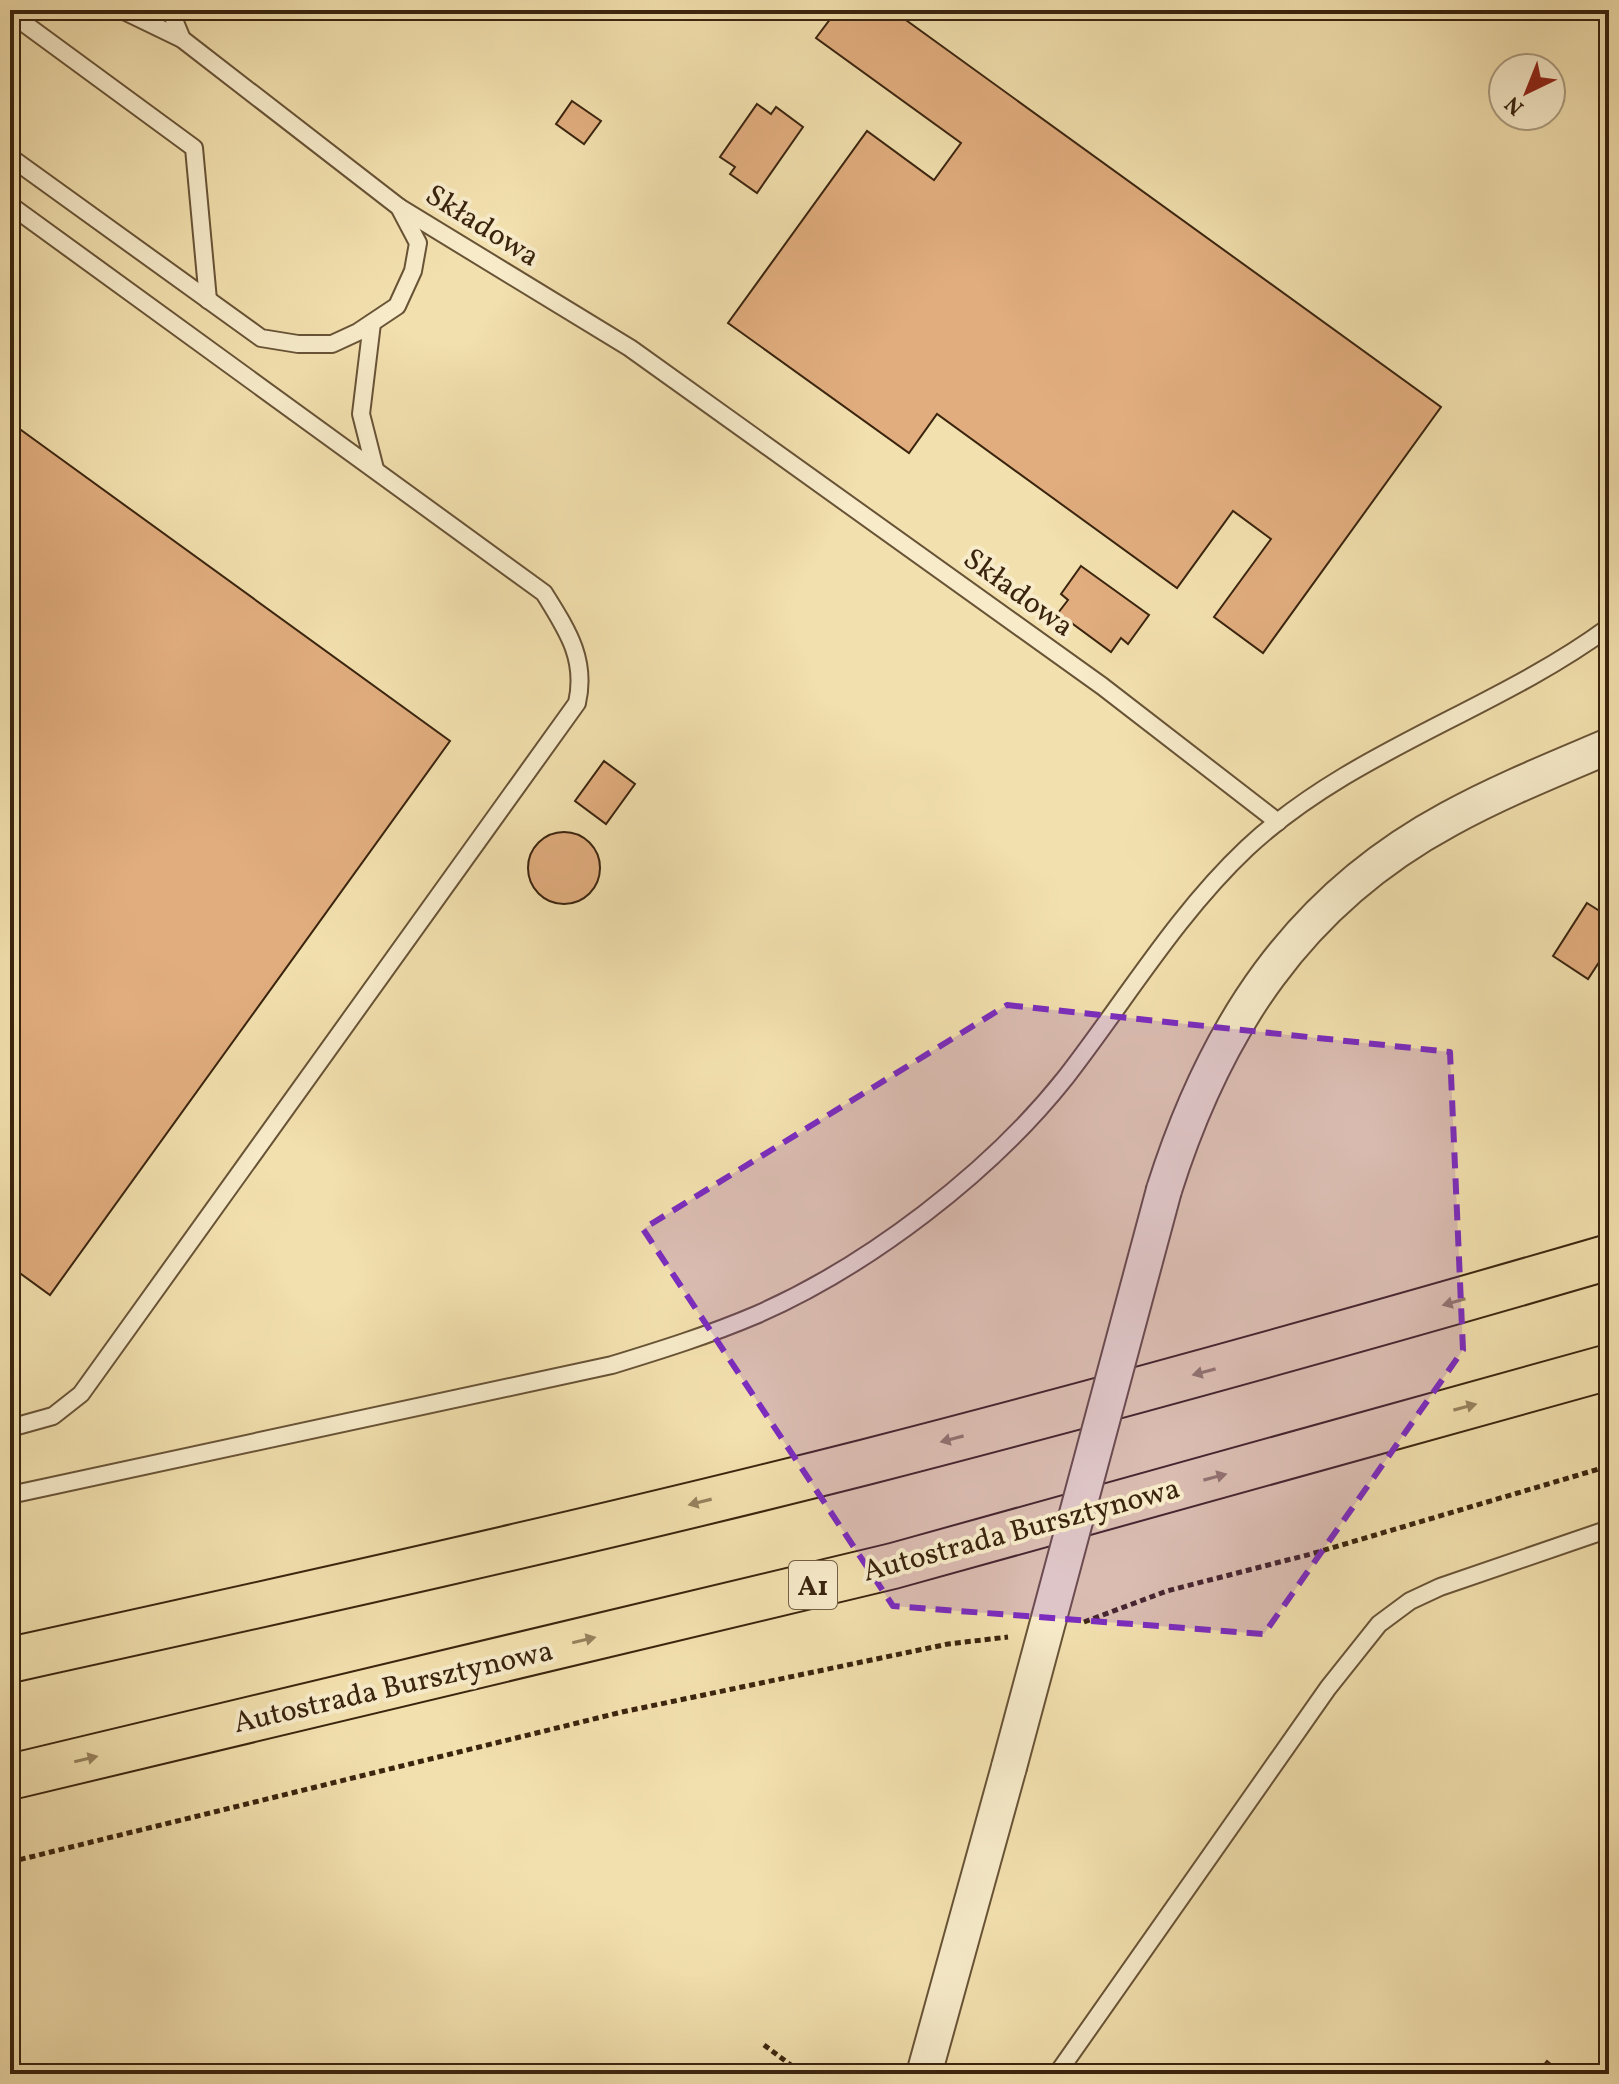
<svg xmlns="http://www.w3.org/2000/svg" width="1619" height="2084" font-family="Vollkorn,serif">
	<rect width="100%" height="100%" fill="#f2e0ae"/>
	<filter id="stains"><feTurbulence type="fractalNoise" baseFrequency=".0025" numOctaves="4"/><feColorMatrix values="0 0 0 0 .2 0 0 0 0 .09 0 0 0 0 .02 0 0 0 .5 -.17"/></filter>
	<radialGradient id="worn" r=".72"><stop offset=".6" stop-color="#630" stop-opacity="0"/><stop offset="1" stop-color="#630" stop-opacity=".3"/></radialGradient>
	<g fill="#e1ad7e" stroke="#3a240e" stroke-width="2">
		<path d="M837 10H892L1441 407 1263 653 1214 617 1271 539 1233 511 1177 588 937 414 909 453 728 323 867 131 934 180 961 143 816 38Z"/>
		<path d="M572 101 601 121 584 144 556 124Z"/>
		<path d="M757 104 771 114 776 107 803 127 757 193 730 174 735 167 720 157Z"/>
		<path d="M10 422 450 741 50 1295 10 1266Z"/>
		<path d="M1081 566 1149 615 1128 644 1121 638 1111 652 1058 613 1068 600 1061 594Z"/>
		<path d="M604 761 635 784 606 824 575 801Z"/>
		<circle cx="564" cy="868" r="36"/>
		<path d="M1587 903 1609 917V947L1588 979 1553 956Z"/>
		<path d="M1547 2061 1558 2070 1555 2074H1537Z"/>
	</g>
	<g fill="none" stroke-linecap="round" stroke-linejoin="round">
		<g stroke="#685336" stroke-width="20">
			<g id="lane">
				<path d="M170 10 182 39"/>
				<path d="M10 13 194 148 208 300"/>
				<path d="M10 157 261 338 298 344H332L358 332 397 306 413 271 418 243 399 207 182 39 122 10"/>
				<path d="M10 205 544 593C567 630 587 659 577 703L81 1394 53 1416 10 1428"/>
				<path d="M399 207 630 348 1102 686 1278 822"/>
				<path d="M372 323 361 414 375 469"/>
				<path d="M10 1495 612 1365C661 1350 709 1335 756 1315 868 1266 990 1173 1066 1077 1125 1001 1176 915 1247 848 1352 750 1495 711 1609 627"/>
				<path d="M1057 2074 1328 1688 1379 1624 1410 1601 1440 1587 1609 1529"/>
			</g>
		</g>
		<g stroke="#685336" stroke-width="38">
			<g id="street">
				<path d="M1164 1190C1215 1029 1297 901 1449 819 1500 791 1555 769 1609 746"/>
				<path d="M924 2074 1009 1767"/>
			</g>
		</g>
		<g stroke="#3a240e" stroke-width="48">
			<g id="highway">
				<path d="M10 1660C296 1597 582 1534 866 1462 1115 1398 1362 1329 1609 1257"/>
				<path d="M10 1777 893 1566 1609 1367"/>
			</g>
		</g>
		<g stroke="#3a240e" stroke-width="5" stroke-dasharray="6 4" stroke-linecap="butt">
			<path d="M1084 1622 1167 1591 1311 1554 1609 1466"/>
			<path d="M10 1862 622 1712 948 1644 1008 1637"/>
			<path d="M764 2045 803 2074"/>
		</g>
		<use href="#lane" stroke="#f7ebca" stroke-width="16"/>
		<use href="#street" stroke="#f7ebca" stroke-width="34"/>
		<use href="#highway" stroke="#f2e0ae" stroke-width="44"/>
		<g stroke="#685336" stroke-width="38" stroke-linecap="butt">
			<path id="street-bridge" d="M1009 1767 1164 1190"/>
		</g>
		<use href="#street-bridge" stroke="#f7ebca" stroke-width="34"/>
	</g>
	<defs><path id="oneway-solid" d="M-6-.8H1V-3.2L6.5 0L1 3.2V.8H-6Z" transform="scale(2)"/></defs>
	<g fill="#96825e">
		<use href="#oneway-solid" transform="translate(1454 1302) rotate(164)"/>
		<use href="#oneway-solid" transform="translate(1204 1372) rotate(165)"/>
		<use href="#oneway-solid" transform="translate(1465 1407) rotate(-15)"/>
		<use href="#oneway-solid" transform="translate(952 1439) rotate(165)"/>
		<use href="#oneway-solid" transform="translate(1215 1477) rotate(-15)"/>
		<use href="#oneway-solid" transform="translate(700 1502) rotate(166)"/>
		<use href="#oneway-solid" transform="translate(584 1640) rotate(-13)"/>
		<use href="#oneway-solid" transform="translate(86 1759) rotate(-13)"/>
	</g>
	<path fill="#7b2cbf" fill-opacity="0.2" stroke="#7b2cbf" stroke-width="6" stroke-dasharray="16 10" stroke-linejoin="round" d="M1007 1005 1450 1052 1463 1350 1264 1634 893 1606 643 1229Z"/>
	<g text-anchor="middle" stroke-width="8" stroke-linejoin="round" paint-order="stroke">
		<rect fill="#f7ebca" stroke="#736046" stroke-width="2" x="789" y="1561" width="48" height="48" rx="6"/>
		<g font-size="28" font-weight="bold" fill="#3a240e">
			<text x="813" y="1595">A1</text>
		</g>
		<g font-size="30" fill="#3a240e" stroke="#f7ebca">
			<text transform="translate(483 225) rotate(32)" y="10">Składowa</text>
			<text transform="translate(1019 592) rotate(36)" y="10">Składowa</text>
			<text transform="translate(1021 1529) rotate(-15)" y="10">Autostrada Bursztynowa</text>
			<text transform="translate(393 1686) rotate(-13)" y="10">Autostrada Bursztynowa</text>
		</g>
	</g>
	<rect width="1619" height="2084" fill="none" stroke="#f2e0ae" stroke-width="40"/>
	<rect x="12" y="12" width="1595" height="2060" fill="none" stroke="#3a240e" stroke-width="4"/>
	<rect x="20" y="20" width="1579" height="2044" fill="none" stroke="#3a240e" stroke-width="2"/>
	<g transform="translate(1527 92) rotate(223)"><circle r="38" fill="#f7ebca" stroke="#ab9b7f" stroke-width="2"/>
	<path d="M0-6L14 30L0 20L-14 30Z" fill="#8f2418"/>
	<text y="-12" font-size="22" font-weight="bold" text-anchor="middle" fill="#3a240e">N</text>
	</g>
	<rect width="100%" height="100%" filter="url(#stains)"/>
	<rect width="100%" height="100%" fill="url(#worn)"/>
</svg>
